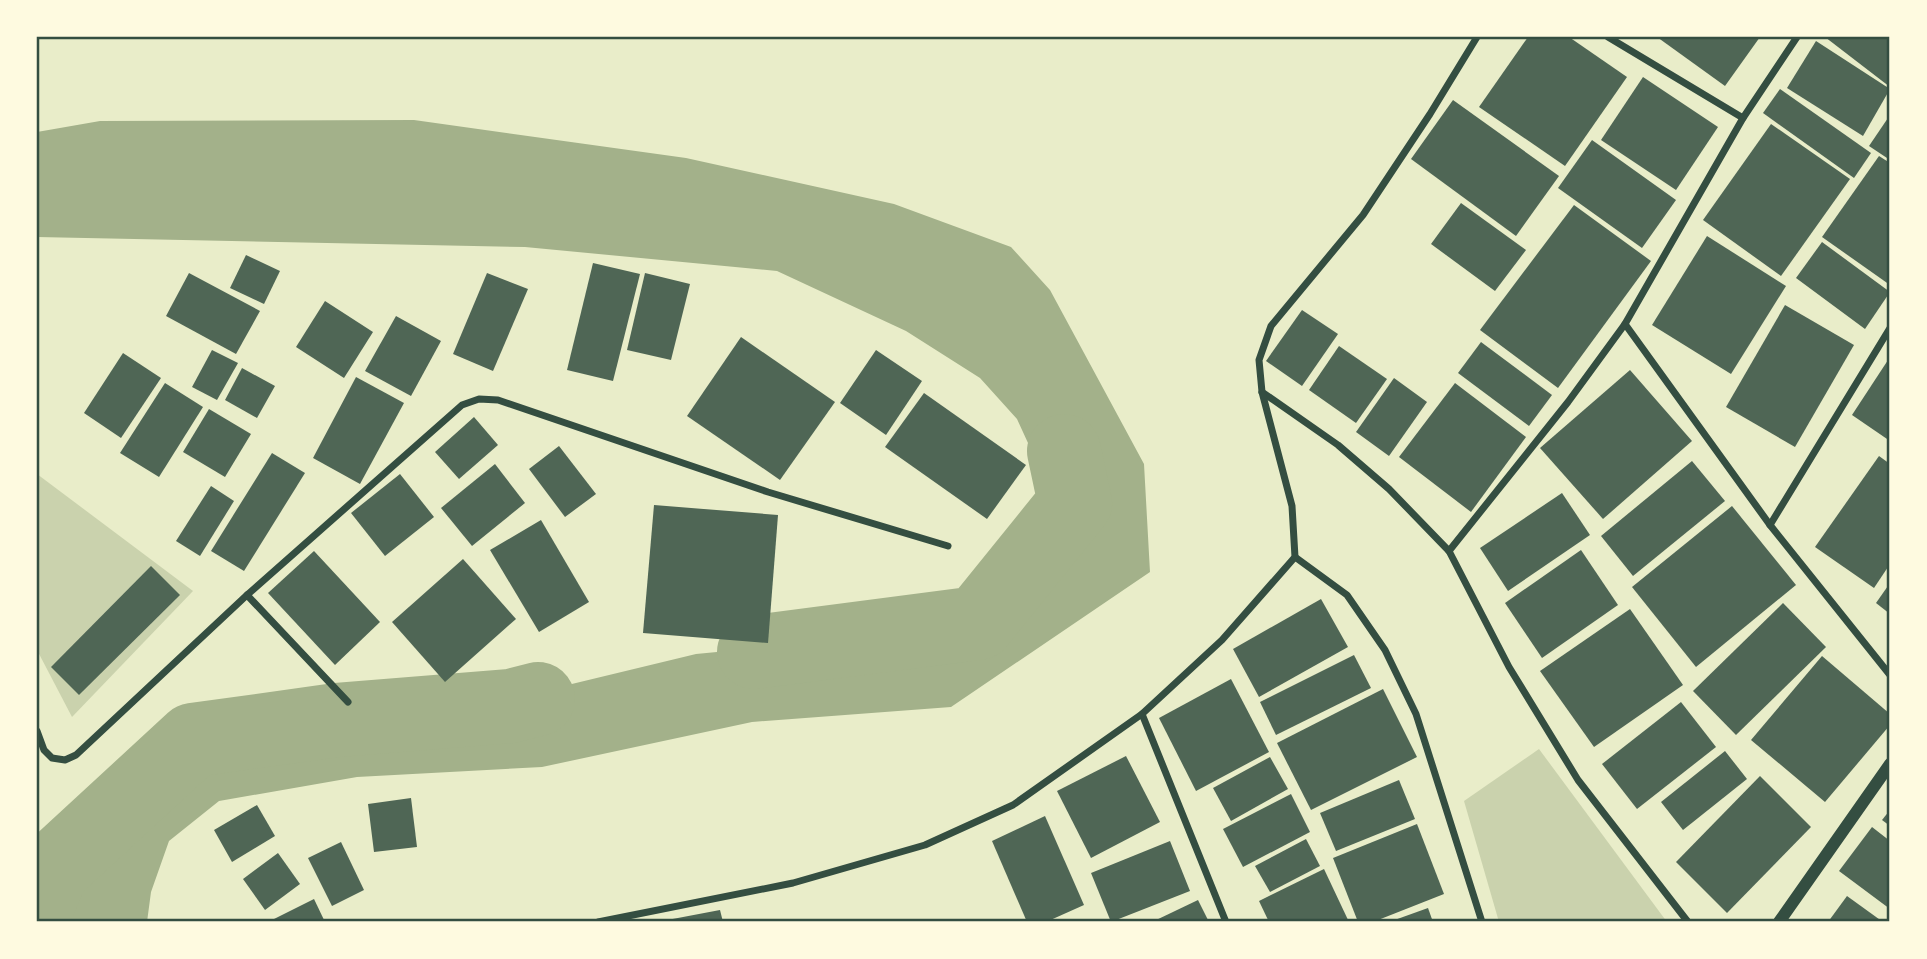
<svg xmlns="http://www.w3.org/2000/svg" width="1927" height="959" font-family="Roboto,sans-serif">
	<rect width="100%" height="100%" fill="#e9edc9"/>
	<g fill="#cad2ad">
		<path d="M37 474 193 591 72 717 37 650Z"/>
		<path d="M1539 749 1667 922H1499L1464 801Z"/>
	</g>
	<path fill="#a3b18a" d="M414 120 686 158 894 204 1011 247 1050 290 1144 464 1150 572 951 707 752 722 542 767 357 777 219 801 169 841 151 892 147 922H37V832L53 843 90 828 167 749 236 727 346 730 518 697 696 654 913 633 991 601 1045 548 1050 491 1017 419 980 378 906 331 777 271 525 247 37 237V132L100 121Z"/>
	<g fill="none" stroke-linecap="round" stroke-linejoin="round">
		<g stroke="#a3b18a" stroke-width="74">
			<path d="M754 652 978 623 1075 503 1064 451"/>
			<path d="M37 906 52 870 193 740 337 720 511 706 538 699"/>
		</g>
	</g>
	<g fill="#4f6655">
		<path d="M1528 37H1569L1627 77 1565 166 1479 107Z"/>
		<path d="M1657 37H1760L1725 86Z"/>
		<path d="M1825 37H1890V87Z"/>
		<path d="M1816 41 1890 89 1863 136 1787 88Z"/>
		<path d="M1643 77 1718 127 1676 190 1601 140Z"/>
		<path d="M1780 89 1871 153 1854 178 1763 113Z"/>
		<path d="M1453 100 1559 176 1516 236 1411 159Z"/>
		<path d="M1890 115V160L1869 146Z"/>
		<path d="M1771 124 1850 179 1781 276 1703 220Z"/>
		<path d="M1592 140 1676 200 1642 248 1558 188Z"/>
		<path d="M1879 156 1890 163V285L1822 237Z"/>
		<path d="M1461 203 1526 250 1495 291 1431 244Z"/>
		<path d="M1574 205 1651 261 1558 388 1480 330Z"/>
		<path d="M1707 236 1786 286 1731 374 1652 325Z"/>
		<path d="M1822 242 1890 292 1865 329 1796 278Z"/>
		<path d="M246 255 280 271 264 304 230 288Z"/>
		<path d="M593 263 640 274 613 381 567 370Z"/>
		<path d="M189 273 260 311 236 354 166 316Z"/>
		<path d="M487 273 528 289 493 371 453 354Z"/>
		<path d="M645 273 690 284 671 360 627 350Z"/>
		<path d="M325 301 373 332 344 378 296 347Z"/>
		<path d="M1785 305 1854 345 1795 447 1726 407Z"/>
		<path d="M1302 310 1338 334 1302 386 1266 361Z"/>
		<path d="M396 316 441 341 411 396 365 371Z"/>
		<path d="M741 337 835 402 780 480 687 416Z"/>
		<path d="M1481 342 1552 395 1529 426 1458 373Z"/>
		<path d="M1339 346 1387 379 1356 423 1309 390Z"/>
		<path d="M212 350 238 363 217 400 192 387Z"/>
		<path d="M876 350 922 381 886 435 840 403Z"/>
		<path d="M123 353 161 378 121 438 84 413Z"/>
		<path d="M1890 357V441L1852 415Z"/>
		<path d="M242 368 275 386 257 418 225 400Z"/>
		<path d="M1630 370 1692 441 1603 519 1540 448Z"/>
		<path d="M356 377 404 403 360 484 313 458Z"/>
		<path d="M1394 378 1427 402 1389 456 1356 432Z"/>
		<path d="M165 383 203 407 159 477 120 453Z"/>
		<path d="M1455 383 1526 437 1471 512 1399 457Z"/>
		<path d="M924 393 1026 465 987 519 885 447Z"/>
		<path d="M209 409 251 434 225 477 183 452Z"/>
		<path d="M474 417 498 445 459 479 435 452Z"/>
		<path d="M559 446 596 494 565 517 529 469Z"/>
		<path d="M272 453 305 473 244 571 211 551Z"/>
		<path d="M1879 456 1890 464V564L1874 588 1815 547Z"/>
		<path d="M1692 461 1725 501 1633 576 1601 536Z"/>
		<path d="M495 464 525 503 472 546 441 508Z"/>
		<path d="M400 474 434 517 385 556 351 513Z"/>
		<path d="M211 486 234 501 200 556 176 541Z"/>
		<path d="M1562 493 1590 535 1508 591 1480 548Z"/>
		<path d="M654 505 778 515 768 643 643 633Z"/>
		<path d="M1732 506 1796 585 1696 667 1632 587Z"/>
		<path d="M541 520 589 602 539 632 490 550Z"/>
		<path d="M1581 550 1618 605 1542 658 1505 603Z"/>
		<path d="M314 551 380 622 335 665 268 593Z"/>
		<path d="M463 559 516 619 445 682 392 622Z"/>
		<path d="M151 566 180 595 79 695 51 667Z"/>
		<path d="M1890 583V614L1876 603Z"/>
		<path d="M1321 599 1348 647 1259 697 1233 649Z"/>
		<path d="M1783 603 1826 647 1736 735 1693 691Z"/>
		<path d="M1630 609 1683 685 1594 747 1540 671Z"/>
		<path d="M1354 655 1371 688 1276 735 1260 702Z"/>
		<path d="M1822 656 1890 714V725L1825 802 1751 740Z"/>
		<path d="M1231 679 1269 752 1196 791 1159 718Z"/>
		<path d="M1383 689 1417 757 1311 810 1277 743Z"/>
		<path d="M1681 702 1716 747 1637 809 1602 764Z"/>
		<path d="M1725 751 1747 779 1683 830 1661 802Z"/>
		<path d="M1126 756 1160 822 1091 858 1057 791Z"/>
		<path d="M1270 757 1288 789 1231 821 1213 788Z"/>
		<path d="M1760 776 1811 827 1727 913 1676 862Z"/>
		<path d="M1399 780 1415 819 1336 851 1320 813Z"/>
		<path d="M1291 794 1310 832 1243 867 1223 829Z"/>
		<path d="M411 798 417 847 374 852 368 804Z"/>
		<path d="M257 805 275 836 232 862 214 830Z"/>
		<path d="M1890 810V826L1882 820Z"/>
		<path d="M1045 816 1084 905 1046 922H1027L992 841Z"/>
		<path d="M1417 824 1444 894 1373 922H1358L1333 858Z"/>
		<path d="M1872 827 1890 841V909L1839 871Z"/>
		<path d="M1306 839 1320 866 1270 892 1255 866Z"/>
		<path d="M1170 841 1190 891 1111 922 1091 873Z"/>
		<path d="M341 842 364 890 332 906 308 858Z"/>
		<path d="M278 853 300 884 265 910 243 879Z"/>
		<path d="M1324 869 1349 922H1269L1259 901Z"/>
		<path d="M1847 896 1883 922H1828Z"/>
		<path d="M314 899 325 922H273L272 920Z"/>
		<path d="M1198 900 1209 922H1152Z"/>
		<path d="M1428 908 1433 922H1389Z"/>
		<path d="M720 910 723 922H662V921Z"/>
	</g>
	<g fill="none" stroke-linecap="round" stroke-linejoin="round">
		<g stroke="#344e41" stroke-width="7">
			<path d="M1608 37 1743 118"/>
			<path d="M1625 324 1770 525 1890 675"/>
			<path d="M1262 392 1338 445 1389 489 1449 551 1509 667 1578 780 1688 922"/>
			<path d="M1770 525 1890 328"/>
			<path d="M1449 551 1568 402 1625 324 1743 118 1797 37"/>
			<path d="M1295 557 1347 595 1385 650 1416 714 1482 922"/>
			<path d="M247 595 462 405 479 399 498 400 768 492 948 546"/>
			<path d="M1142 714 1226 922"/>
			<path d="M37 731 44 750 52 758 65 760 76 755 247 595 348 702"/>
			<path d="M598 922 793 883 925 845 1013 805 1142 714 1222 640 1295 557 1292 506 1262 392 1259 360 1271 326 1363 215 1430 114 1477 37"/>
		</g>
		<path stroke="#344e41" stroke-width="12" d="M1779 922 1890 764"/>
	</g>
	<rect width="1927" height="959" fill="none" stroke="#fefae0" stroke-width="77"/>
	<rect x="38" y="38" width="1850" height="882" fill="none" stroke="#344e41" stroke-width="2.5"/>
</svg>
